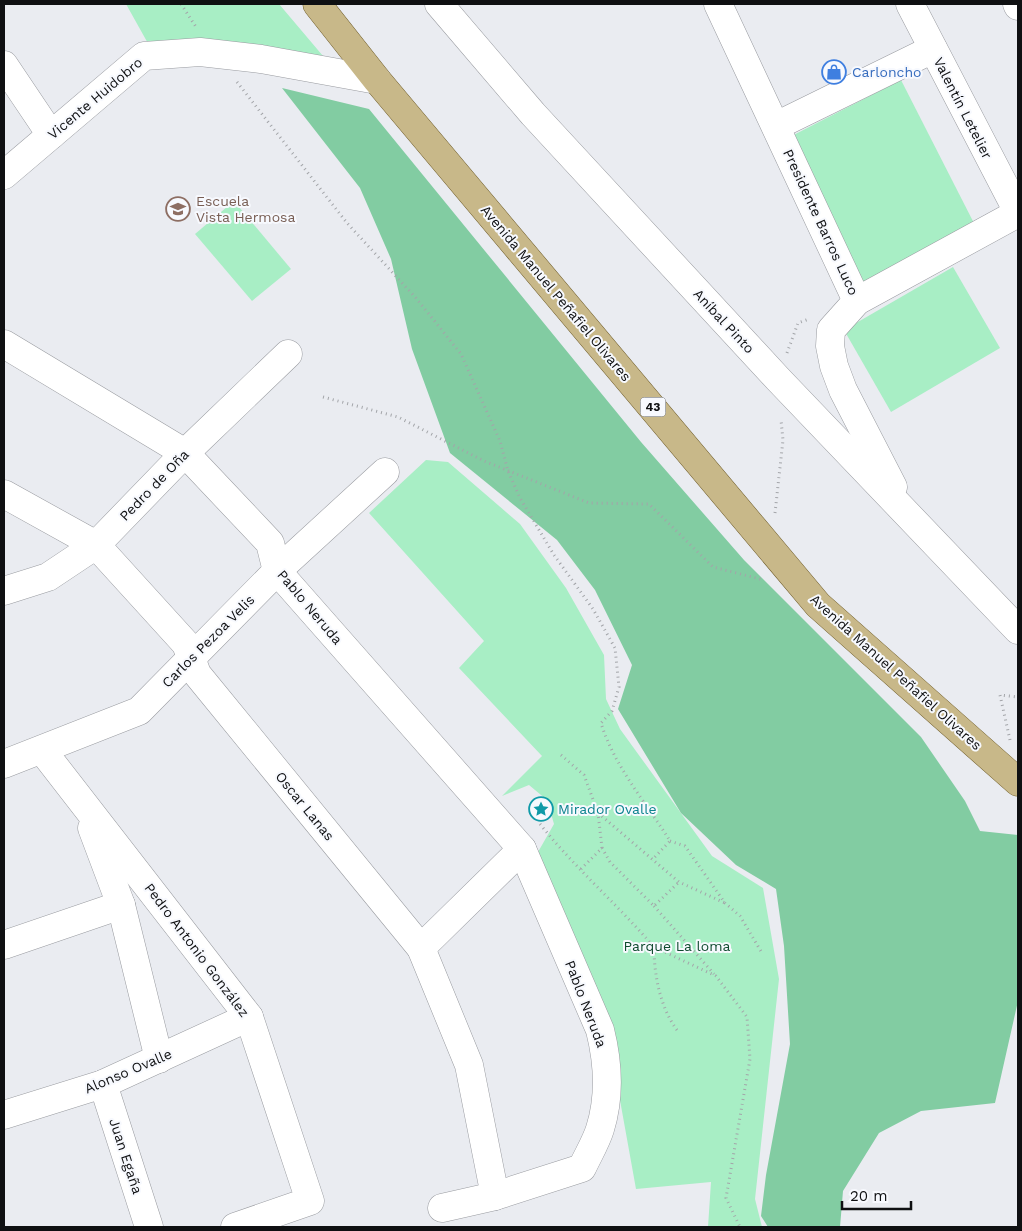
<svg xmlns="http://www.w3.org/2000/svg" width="1022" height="1231" font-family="'Work Sans',sans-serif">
	<rect width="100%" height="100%" fill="#eaecf1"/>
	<g fill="#a8eec5">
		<path d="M126 4H279L323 56 200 43 150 47Z"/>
		<path d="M901 80 980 235 853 300 774 145Z"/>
		<path d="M234 201 291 269 252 301 195 234Z"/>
		<path d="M953 267 1000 348 891 412 844 330Z"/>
		<path d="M426 460 448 462 520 524 566 588 604 655 606 699 620 729 712 856 763 888 779 979 755 1199 762 1227H708L711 1182 636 1189 607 1028 538 852 554 824 547 800 529 785 502 796 542 756 459 668 484 641 369 513Z"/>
	</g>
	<path fill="#82cca2" d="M282 88 369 109 641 442 744 560 921 737 965 801 980 831 1018 835V1001L995 1103 921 1111 879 1133 843 1191 840 1227H768L761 1216 766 1175 790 1044 784 946 776 889 736 865 681 813 618 709 632 665 595 590 557 540 450 453 412 349 391 259 360 188Z"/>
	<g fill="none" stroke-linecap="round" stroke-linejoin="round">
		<g stroke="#999ba0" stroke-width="29">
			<g id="minor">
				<path d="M439 4 533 114 778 379 1018 630"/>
				<path d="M718 4 857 301"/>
				<path d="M910 4 1018 212"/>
				<path d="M1017 4 1018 6"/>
				<path d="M4 65 51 135"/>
				<path d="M776 126 933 49"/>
				<path d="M4 175 144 56 200 52 261 59 377 80"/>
				<path d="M4 344 185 453 270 543 277 571 522 849 600 1030C608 1062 610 1097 600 1129 596 1142 588 1155 582 1168L495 1196 442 1208"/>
				<path d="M893 487 843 390 834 366 830 346 831 330 857 301 1018 213"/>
				<path d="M4 494 96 545 186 644 197 674 421 948 469 1065 495 1196"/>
				<path d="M4 591 48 577 96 545 185 453 288 354"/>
				<path d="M42 750 249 1017 310 1201 235 1227"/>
				<path d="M4 764 139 711 277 571 385 472"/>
				<path d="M92 828 121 905 159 1059"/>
				<path d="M4 945 121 905"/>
				<path d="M421 948 522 849"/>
				<path d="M103 1084 149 1227"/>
				<path d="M4 1115 103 1084 249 1017"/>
			</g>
		</g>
		<g stroke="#705e2c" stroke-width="29">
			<path id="major" d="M317 4 377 80 818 605 1018 782"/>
		</g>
		<g stroke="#a3a5a9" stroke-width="3" stroke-dasharray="1 4" stroke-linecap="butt">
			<path d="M181 4 196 27"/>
			<path d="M237 82 347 223 416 298 461 354 500 441 508 471 520 498 554 555 593 609 615 648 619 687 612 711 601 723C614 766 647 804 670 841L652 860"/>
			<path d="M787 353 798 323 809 319"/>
			<path d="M323 397 398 417 484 461 589 503 649 504 713 567 764 580"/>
			<path d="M775 513 783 440 781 420"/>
			<path d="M1010 740 1000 695 1018 697"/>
			<path d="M561 755 584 775 598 813 602 848 581 869"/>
			<path d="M598 813 679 882 725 903"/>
			<path d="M540 824C575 868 617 904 654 947"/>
			<path d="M670 841 685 846 725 903 740 916 762 953"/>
			<path d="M602 848 610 862 654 906 679 882"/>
			<path d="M654 906 714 974"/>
			<path d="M677 1030C660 1007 654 975 654 947L716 976 747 1017 750 1059 726 1198 740 1227"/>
		</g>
		<use href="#minor" stroke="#fff" stroke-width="28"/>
		<use href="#major" stroke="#c8b889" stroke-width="28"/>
	</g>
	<defs>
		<g id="shop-ring" transform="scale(1.25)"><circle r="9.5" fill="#f7f9fe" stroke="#3f7fe0" stroke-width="1.5"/><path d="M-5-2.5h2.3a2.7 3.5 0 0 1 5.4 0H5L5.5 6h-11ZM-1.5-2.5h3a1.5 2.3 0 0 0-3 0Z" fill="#3f7fe0"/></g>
		<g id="school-ring" transform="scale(1.25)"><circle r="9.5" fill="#f7f9fe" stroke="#8d6e63" stroke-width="1.5"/><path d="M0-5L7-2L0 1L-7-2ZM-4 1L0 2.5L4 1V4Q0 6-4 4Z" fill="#8d6e63"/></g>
		<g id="sight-ring" transform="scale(1.25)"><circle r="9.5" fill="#f7f9fe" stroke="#0f9aa8" stroke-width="1.5"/><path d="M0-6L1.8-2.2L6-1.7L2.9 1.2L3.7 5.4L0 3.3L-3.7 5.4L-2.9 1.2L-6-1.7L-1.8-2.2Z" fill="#0f9aa8"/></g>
	</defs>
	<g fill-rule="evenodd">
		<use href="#shop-ring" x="834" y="72"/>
		<use href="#school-ring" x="178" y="209"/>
		<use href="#sight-ring" x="541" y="809"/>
	</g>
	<g text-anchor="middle" stroke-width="4" stroke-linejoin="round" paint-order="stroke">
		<rect fill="#f7f9fe" stroke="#555659" stroke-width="1" x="640.5" y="397.5" width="25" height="19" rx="4"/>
		<g font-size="12" font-weight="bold" fill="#0f1012">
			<text x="653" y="411">43</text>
		</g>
		<g font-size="14" fill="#366cbe" stroke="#f7f9fe" text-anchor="start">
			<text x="852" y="77">Carloncho</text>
		</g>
		<g font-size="14" fill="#0f1012" stroke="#f7f9fe">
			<text transform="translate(95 98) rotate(-40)" y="5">Vicente Huidobro</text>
			<text transform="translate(963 108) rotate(63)" y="5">Valentín Letelier</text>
			<text transform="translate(821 222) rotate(65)" y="5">Presidente Barros Luco</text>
			<text transform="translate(556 293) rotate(50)" y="5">Avenida Manuel Peñafiel Olivares</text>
			<text transform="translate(724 321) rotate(47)" y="5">Aníbal Pinto</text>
			<text transform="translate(154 485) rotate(-46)" y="5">Pedro de Oña</text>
			<text transform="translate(310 607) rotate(50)" y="5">Pablo Neruda</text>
			<text transform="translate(208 641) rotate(-45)" y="5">Carlos Pezoa Velis</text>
			<text transform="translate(896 672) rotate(42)" y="5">Avenida Manuel Peñafiel Olivares</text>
			<text transform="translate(305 806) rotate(51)" y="5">Oscar Lanas</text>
			<text transform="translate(197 950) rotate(53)" y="5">Pedro Antonio González</text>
			<text transform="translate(586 1004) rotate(69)" y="5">Pablo Neruda</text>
			<text transform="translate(128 1071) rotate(-23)" y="5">Alonso Ovalle</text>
			<text transform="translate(126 1156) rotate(72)" y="5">Juan Egaña</text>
		</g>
		<g font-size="14" fill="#785e54" stroke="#f7f9fe" text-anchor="start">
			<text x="196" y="206">Escuela<tspan x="196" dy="16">Vista Hermosa</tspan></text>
		</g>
		<g font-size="14" fill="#0d838f" stroke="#f7f9fe" text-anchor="start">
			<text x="558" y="814">Mirador Ovalle</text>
		</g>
		<g font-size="14" fill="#0f4a2e" stroke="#f7f9fe">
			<text x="677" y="951">Parque La loma</text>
		</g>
	</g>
	<rect width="1022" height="1231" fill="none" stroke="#0f1012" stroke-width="10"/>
	<path d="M842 1201v8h69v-8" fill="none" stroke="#0f1012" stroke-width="2.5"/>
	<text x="850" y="1201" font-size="15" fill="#0f1012" stroke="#f7f9fe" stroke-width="4" paint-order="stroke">20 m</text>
</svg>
